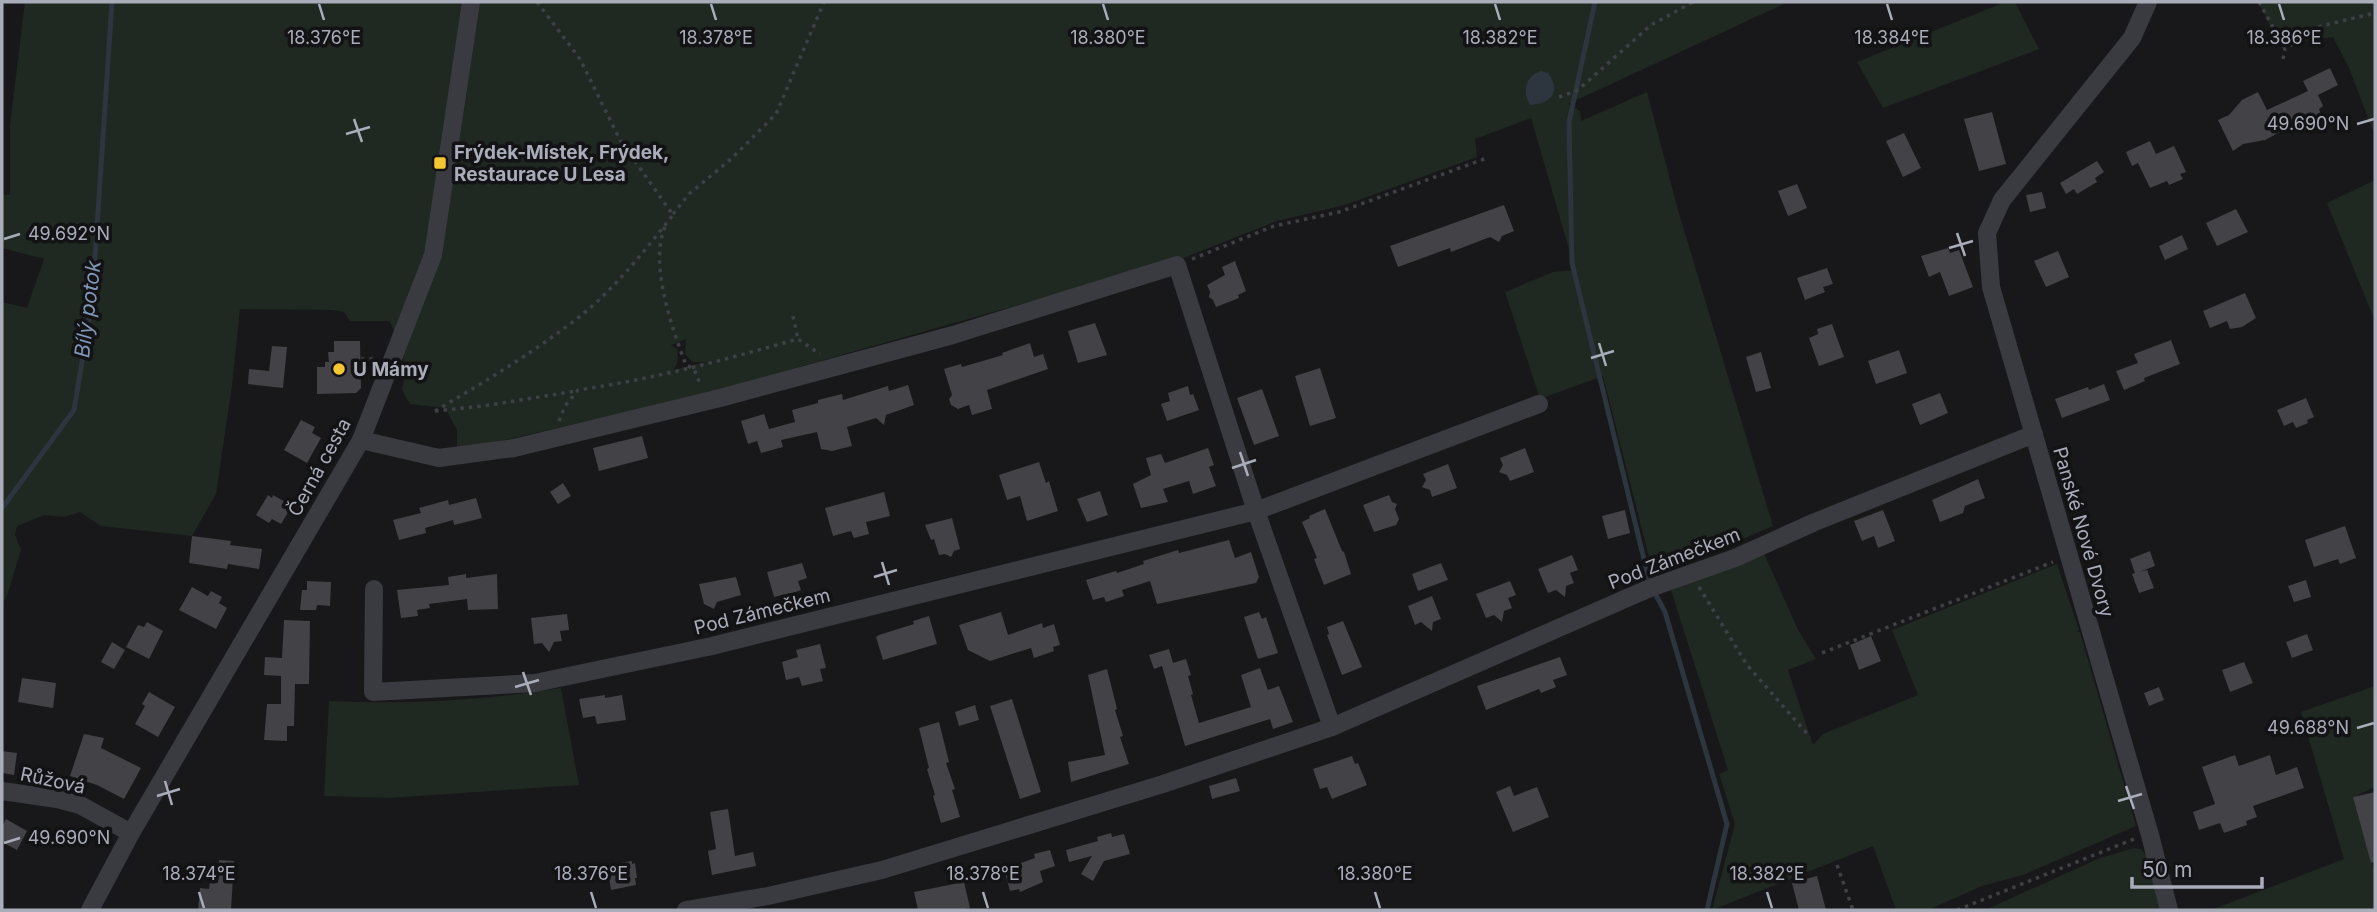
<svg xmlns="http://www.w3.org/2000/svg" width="2377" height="912" font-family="Inter,sans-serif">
	<rect width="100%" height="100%" fill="#18181a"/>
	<g fill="#1f2821" fill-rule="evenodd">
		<path d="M25 2H1788L1568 104 1580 111 1581 121 1647 92 1678 210 1773 526 1654 577 1603 376 1540 399 1505 292 1553 272 1575 270 1531 118 1475 139 1477 157 1345 205 1277 221 1181 259 693 397 491 443 457 449V430L445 408 410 404 402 390 406 368 390 321H350L344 312 333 310 240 309 232 385 216 494 192 536 101 526 80 512 64 517 44 515 17 526 15 535 21 550 6 599 2 602V302L27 308 44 259 2 248V194L10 195V125ZM686 339 685 354 693 362H706L673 370C679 363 678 359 677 349L671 345Z"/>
		<path d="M2005 2H2015L2039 49 1883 108 1857 62Z"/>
		<path d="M2258 2H2375V136L2349 68 2333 37 2287 43 2271 27Z"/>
		<path d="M2375 180V321L2327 203Z"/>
		<path d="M1763 551 1798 630 1816 659 1788 670 1813 745 1823 734 1918 695 1892 630 2057 564 2079 630 2076 631 2080 632 2136 826 2023 875 1982 886 1928 910H1896L1873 846 1712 910 1735 824 1719 774 1728 770 1671 590Z"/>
		<path d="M2375 686V787L2353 797 2375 873V910H2211L2344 859 2301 712Z"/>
		<path d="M561 688 579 785 389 798 324 796 329 701C406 705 485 700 561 688Z"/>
		<path d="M2134 848 2141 849 2148 857 2160 910H1985L2100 858Z"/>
	</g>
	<path fill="#2d353e" d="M1541 71 1548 73C1562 91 1551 104 1530 105 1522 92 1525 76 1541 71Z"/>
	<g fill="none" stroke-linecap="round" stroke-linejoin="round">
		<g stroke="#2d353e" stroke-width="5">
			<path d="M1595 2 1569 122 1572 263 1650 584 1665 612 1727 824 1707 910"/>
			<path d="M2 508 74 410 92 302 112 2"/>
		</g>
	</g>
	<g fill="#424247">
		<path d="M2330 68 2338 85 2318 95 2323 106 2319 109 2322 117 2297 129 2295 124 2265 140 2243 144 2233 151 2218 120 2229 115 2242 100 2258 92 2267 110 2308 91 2303 81Z"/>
		<path d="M1992 112 2006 164 1979 171 1964 119Z"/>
		<path d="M1904 133 1921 168 1903 177 1886 141Z"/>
		<path d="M2150 141 2156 154 2174 146 2186 172 2180 174 2183 179 2169 185 2167 181 2150 188 2138 163 2132 166 2126 152Z"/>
		<path d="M2097 161 2104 172 2095 178 2097 182 2077 194 2074 189 2066 194 2060 183Z"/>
		<path d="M1797 184 1807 208 1788 216 1778 191Z"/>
		<path d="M2042 192 2046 208 2030 212 2026 195Z"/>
		<path d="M1504 205 1514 231 1502 236 1499 242 1490 237 1451 252 1450 248 1398 267 1390 246Z"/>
		<path d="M2236 209 2248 232 2217 246 2206 223Z"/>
		<path d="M2182 235 2188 249 2165 260 2159 246Z"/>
		<path d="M1948 248 1950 253 1959 250 1973 287 1949 296 1940 272 1929 277 1921 256Z"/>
		<path d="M2058 251 2069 277 2046 287 2034 261Z"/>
		<path d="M1235 261 1246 291 1238 295 1239 298 1216 307 1213 300 1209 297 1210 292 1207 285 1225 275 1222 267Z"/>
		<path d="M1827 268 1833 284 1823 287 1825 292 1805 300 1797 278Z"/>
		<path d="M2245 293 2256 318 2242 327 2230 329 2227 321 2210 328 2203 311Z"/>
		<path d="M1095 323 1107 355 1078 363 1068 331Z"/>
		<path d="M1832 324 1844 357 1819 366 1809 338 1818 334 1817 329Z"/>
		<path d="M2171 340 2180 364 2144 378 2145 381 2124 390 2116 371 2138 363 2134 354Z"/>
		<path d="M334 341H360L361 388 356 393 317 394V367H325V362H329L328 352H334Z"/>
		<path d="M1030 343 1034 357 1043 354 1048 369 987 390 992 409 972 415 969 405 958 409 951 405 949 399 952 395 944 369 961 364 962 367 1003 355 1002 353Z"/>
		<path d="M272 346 287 347 283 388 248 384 249 369 269 371Z"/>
		<path d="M1899 350 1907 373 1876 384 1868 361Z"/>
		<path d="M1761 352 1771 388 1756 392 1746 357Z"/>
		<path d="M1320 368 1336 418 1310 426 1295 376Z"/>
		<path d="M2104 384 2110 400 2062 418 2055 399 2088 387 2089 390Z"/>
		<path d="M908 385 914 405 886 415 884 425 876 418 847 427 852 446 832 451 821 449 817 432 781 440 783 447 761 453 757 441 748 444 741 421 764 414 769 429 795 422 792 410 818 403V400L842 394 843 400 888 386 889 391Z"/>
		<path d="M1188 386 1190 395 1193 394 1199 410 1167 421 1161 404 1170 401 1168 393Z"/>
		<path d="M1262 389 1279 436 1254 445 1237 398Z"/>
		<path d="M1940 393 1948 413 1920 425 1912 404Z"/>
		<path d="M2306 398 2314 417 2307 420 2308 423 2296 428 2293 422 2284 426 2277 410Z"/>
		<path d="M301 420 315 427 312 433 321 438 307 463 284 450Z"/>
		<path d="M642 436 648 458 599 471 593 448Z"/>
		<path d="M1208 448 1214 465 1209 467 1216 486 1193 494 1189 481 1163 489 1168 502 1141 508 1133 484 1151 475 1146 458 1161 454 1165 463Z"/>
		<path d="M1525 448 1534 472 1510 481 1507 475 1499 472 1503 465 1500 458Z"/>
		<path d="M1039 462 1046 483 1049 481 1058 511 1027 521 1020 496 1007 500 999 475Z"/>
		<path d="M1448 464 1457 488 1432 497 1430 490 1422 487 1426 480 1423 474Z"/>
		<path d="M1978 479 1985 498 1965 506 1963 513 1940 522 1932 500Z"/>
		<path d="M563 483 571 496 558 504 550 492Z"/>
		<path d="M1100 491 1108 515 1087 522 1077 499Z"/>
		<path d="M884 492 890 516 866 522 869 534 854 538 851 531 833 536 825 508Z"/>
		<path d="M268 495 272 498 273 495 292 506 281 524 272 519 269 523 256 515Z"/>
		<path d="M1389 495 1392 502 1397 504 1395 509 1399 519 1396 525 1374 532 1363 505Z"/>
		<path d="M476 498 482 518 454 525 453 520 425 528 426 533 399 540 393 520 421 513 419 508 448 500 449 505Z"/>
		<path d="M1325 509 1342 551 1344 552 1351 574 1324 585 1314 559 1317 558 1302 522 1310 518 1309 516Z"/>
		<path d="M1625 510 1630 533 1608 539 1602 516Z"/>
		<path d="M1883 510 1895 541 1878 548 1874 536 1862 541 1854 521Z"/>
		<path d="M952 518 960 549 954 551 951 557 945 554 939 555 934 539 931 540 925 525Z"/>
		<path d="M2345 526 2356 558 2340 564 2338 559 2314 567 2305 540Z"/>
		<path d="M192 536 231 541 230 545 262 549 259 569 228 564 227 569 189 563Z"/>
		<path d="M1229 540 1235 558 1251 552 1259 577 1256 583 1157 604 1150 581 1122 590 1124 596 1106 602 1104 597 1093 600 1086 580 1116 571 1117 573 1144 564 1143 561 1178 550 1179 553Z"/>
		<path d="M2150 551 2155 566 2139 572 2147 570 2154 588 2139 593 2132 574 2135 573 2130 559Z"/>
		<path d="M1572 555 1578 570 1570 573 1574 583 1566 586 1565 597 1556 590 1548 593 1538 569Z"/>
		<path d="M802 563 807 578 798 581 801 590 793 593 789 603 782 595 774 597 767 572Z"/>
		<path d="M1441 563 1448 580 1418 591 1412 574Z"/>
		<path d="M466 574V578L497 574 498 609 468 610 467 599 429 604 430 608 417 610 418 616 401 618 397 590 449 585 448 577Z"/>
		<path d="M736 577 741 595 717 602 714 609 704 604 699 584Z"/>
		<path d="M2306 580 2311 597 2294 602 2288 586Z"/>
		<path d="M307 581 331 582 330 606 317 605 316 610H300L302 590H307Z"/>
		<path d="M1510 581 1516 595 1508 598 1512 608 1504 611 1502 622 1494 615 1486 618 1476 594Z"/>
		<path d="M192 587 208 596 211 591 222 597 219 603 227 608 216 629 179 610Z"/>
		<path d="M1432 596 1441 619 1433 622 1432 631 1421 622 1415 625 1408 606Z"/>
		<path d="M1001 612 1008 635 1042 623 1043 628 1054 624 1060 645 1053 647 1054 651 1034 658 1031 648 990 661 968 650 959 625Z"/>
		<path d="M1259 612 1262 619 1266 617 1278 653 1258 659 1244 617Z"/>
		<path d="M567 614 569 630 560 631 562 641 554 642 549 652 542 643 534 644 531 618Z"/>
		<path d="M929 616 937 644 883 660 876 637 879 635 914 624 913 621Z"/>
		<path d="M284 620 310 621 309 684H295L294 726H287V741L264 740 267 704H281V676L264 675 265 657 282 658Z"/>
		<path d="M1343 621 1362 667 1342 675 1327 635 1329 634 1327 627Z"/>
		<path d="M147 622 163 631 149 659 126 647 138 625 144 627Z"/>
		<path d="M2307 634 2313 650 2292 658 2286 642Z"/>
		<path d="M1871 636 1881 661 1859 670 1850 645Z"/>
		<path d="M112 642 125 650 114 669 101 662Z"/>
		<path d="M820 644 826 668 820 669 823 681 802 686 799 677 786 680 782 662 798 657 796 650Z"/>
		<path d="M1169 649 1173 663 1166 665 1186 659 1191 675 1188 676 1193 694 1191 695 1199 723 1251 707 1241 675 1260 668 1268 690 1279 686 1293 722 1273 729 1270 719 1185 746 1162 666 1154 669 1149 655Z"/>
		<path d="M1560 657 1567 675 1553 680 1556 687 1541 693 1539 689 1486 710 1477 686Z"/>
		<path d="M2244 662 2253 683 2230 692 2222 670Z"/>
		<path d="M1107 669 1117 709 1115 710 1123 736 1120 737 1129 764 1071 782 1068 762 1105 755 1088 675Z"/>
		<path d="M22 678 56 683 53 708 18 702Z"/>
		<path d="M2159 687 2164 700 2149 706 2144 693Z"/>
		<path d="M149 692 175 707 158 737 135 724 145 706 142 704Z"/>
		<path d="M605 695V698L622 695 626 720 597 724 595 716 583 718 579 699Z"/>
		<path d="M1012 699 1041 792 1020 799 990 706Z"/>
		<path d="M975 705 979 720 959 726 955 712Z"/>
		<path d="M939 722 949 762 946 763 955 789 952 790 960 817 941 823 933 796 935 795 927 769 929 768 919 728Z"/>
		<path d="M84 734 104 738 101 748 141 768 124 799 97 785 70 776Z"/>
		<path d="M2 751 17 753 14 775 2 773Z"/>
		<path d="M2235 755 2239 766 2270 755 2276 775 2297 767 2304 788 2253 806 2257 817 2246 821 2247 825 2224 833 2220 823 2199 830 2193 812 2215 804 2202 767Z"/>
		<path d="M1352 756 1355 764 1358 763 1367 785 1332 799 1327 787 1320 789 1313 769Z"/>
		<path d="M1236 778 1240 791 1212 799 1209 786Z"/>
		<path d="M1510 786 1514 796 1537 787 1549 817 1513 832 1496 792Z"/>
		<path d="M2375 792V862L2371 863 2353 797Z"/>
		<path d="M728 809 735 856 753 852 756 866 712 875 708 851 716 849 710 812Z"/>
		<path d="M6 819 27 831 17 850 2 842V826Z"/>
		<path d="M1111 833 1112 837 1124 834 1130 854 1104 861 1093 881 1081 874 1092 856 1069 862 1066 850 1098 841 1097 837Z"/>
		<path d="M1050 850 1055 866 1040 871 1043 882 1020 892 1019 889 1010 891 1004 869 1035 858 1034 854Z"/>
		<path d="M219 860 234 861 231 910H198L200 888 209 889 210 882 218 883Z"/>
		<path d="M632 861V864L635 863 637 878H635L636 885 611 890 607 865Z"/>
		<path d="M1817 876 1826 910H1799L1792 883Z"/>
		<path d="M964 882 970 908 958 910H918L914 892Z"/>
	</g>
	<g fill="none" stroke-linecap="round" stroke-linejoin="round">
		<g stroke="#3e4046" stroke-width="3.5" stroke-dasharray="3.5 5" stroke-linecap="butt">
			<path d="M2259 2 2285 49 2321 26 2375 13"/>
			<path d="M2283 59 2285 49"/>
			<path d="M1559 97 1578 90 1651 25 1693 2"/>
			<path d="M673 214 689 194 731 159 776 114 824 2"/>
			<path d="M665 227C649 264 672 328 686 365L694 369 701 386"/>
			<path d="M1192 259 1274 226 1339 212 1487 158"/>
			<path d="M793 316 798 339"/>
			<path d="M361 359H376"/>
			<path d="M435 411C486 381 536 351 583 314 617 286 645 250 673 215L620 140 580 59 537 2"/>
			<path d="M435 411 483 406 576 391"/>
			<path d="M559 421 565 406 578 390C654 379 724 360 798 339L820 354"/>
			<path d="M1699 587 1747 665 1810 737"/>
			<path d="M1822 653 2053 562"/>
			<path d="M1837 865 1853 910"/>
			<path d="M1957 910 2134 839"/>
		</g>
		<g stroke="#3a3b41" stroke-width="18">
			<path d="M2148 2 2132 38 2002 200 1987 233 1991 287 2150 835 2169 910"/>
			<path d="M361 440 439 458 514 448 720 398 953 335 1177 265 1256 511 1332 727"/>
			<path d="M374 589 373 692 535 683 712 646 1256 511 1539 404"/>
			<path d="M2 791 57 799 80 805 131 833"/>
			<path d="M90 910 131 833 361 440 433 255 471 2"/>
			<path d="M686 910 768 896 882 870 1163 784 1332 727 1650 588 1735 558 1815 522 2034 434"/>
		</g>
	</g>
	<path fill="none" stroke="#a9adba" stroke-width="2.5" d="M319 4 324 20M711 4 716 20M1103 4 1108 20M1495 4 1500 20M1887 4 1892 20M2279 4 2284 20M354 119 362 142M2357 124 2374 119M346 134 370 127M1957 233 1965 256M4 239 20 234M1949 248 1973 241M1599 343 1606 366M1591 358 1614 351M1240 452 1248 476M1232 468 1256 460M882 562 889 585M874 577 897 570M523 672 531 695M515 687 539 680M2357 728 2374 723M165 781 172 805M2126 786 2134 809M157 796 180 789M2118 801 2142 794M4 843 20 838M199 892 204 908M591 892 596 908M983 892 988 908M1375 892 1380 908M1767 892 1772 908"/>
	<g fill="#f7c732" stroke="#131315" stroke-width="2.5">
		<rect x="433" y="156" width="14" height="14" rx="3.5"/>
		<circle cx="339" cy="369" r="7"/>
	</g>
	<g text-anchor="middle" stroke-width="7" stroke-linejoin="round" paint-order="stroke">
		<g font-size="19" font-weight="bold" fill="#a9adba" stroke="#131315" text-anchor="start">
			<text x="454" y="159">Frýdek-Místek, Frýdek,<tspan x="454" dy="22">Restaurace U Lesa</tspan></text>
			<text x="353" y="376">U Mámy</text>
		</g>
		<g font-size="19" fill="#a9adba" stroke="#131315">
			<text transform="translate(319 467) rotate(-61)" y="7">Černá cesta</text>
			<text transform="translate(2084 532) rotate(74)" y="7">Panské Nové Dvory</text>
			<text transform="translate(1674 558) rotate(-21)" y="7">Pod Zámečkem</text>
			<text transform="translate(762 611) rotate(-14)" y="7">Pod Zámečkem</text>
			<text transform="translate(53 780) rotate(12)" y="7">Růžová</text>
		</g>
		<g font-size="21" font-style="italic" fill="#8097b6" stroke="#131315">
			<text transform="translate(88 309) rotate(-83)" y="7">Bílý potok</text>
		</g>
	</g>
	<g font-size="18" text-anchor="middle" fill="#a9adba" stroke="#131315" stroke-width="7" stroke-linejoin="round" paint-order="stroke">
		<text x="324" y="44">18.376°E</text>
		<text x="716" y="44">18.378°E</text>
		<text x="1108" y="44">18.380°E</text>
		<text x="1500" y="44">18.382°E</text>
		<text x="1892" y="44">18.384°E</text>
		<text x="2284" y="44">18.386°E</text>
		<text x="2308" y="130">49.690°N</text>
		<text x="69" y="240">49.692°N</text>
		<text x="2308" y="734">49.688°N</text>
		<text x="69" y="844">49.690°N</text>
		<text x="199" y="880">18.374°E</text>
		<text x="591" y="880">18.376°E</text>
		<text x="983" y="880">18.378°E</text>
		<text x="1375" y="880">18.380°E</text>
		<text x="1767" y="880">18.382°E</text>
	</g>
	<rect width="2377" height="912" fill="none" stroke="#a9adba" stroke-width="7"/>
	<path d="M2132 877v10h130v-10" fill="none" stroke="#a9adba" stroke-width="3.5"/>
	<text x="2142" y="877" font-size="21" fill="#a9adba" stroke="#131315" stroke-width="5" paint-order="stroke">50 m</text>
</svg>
